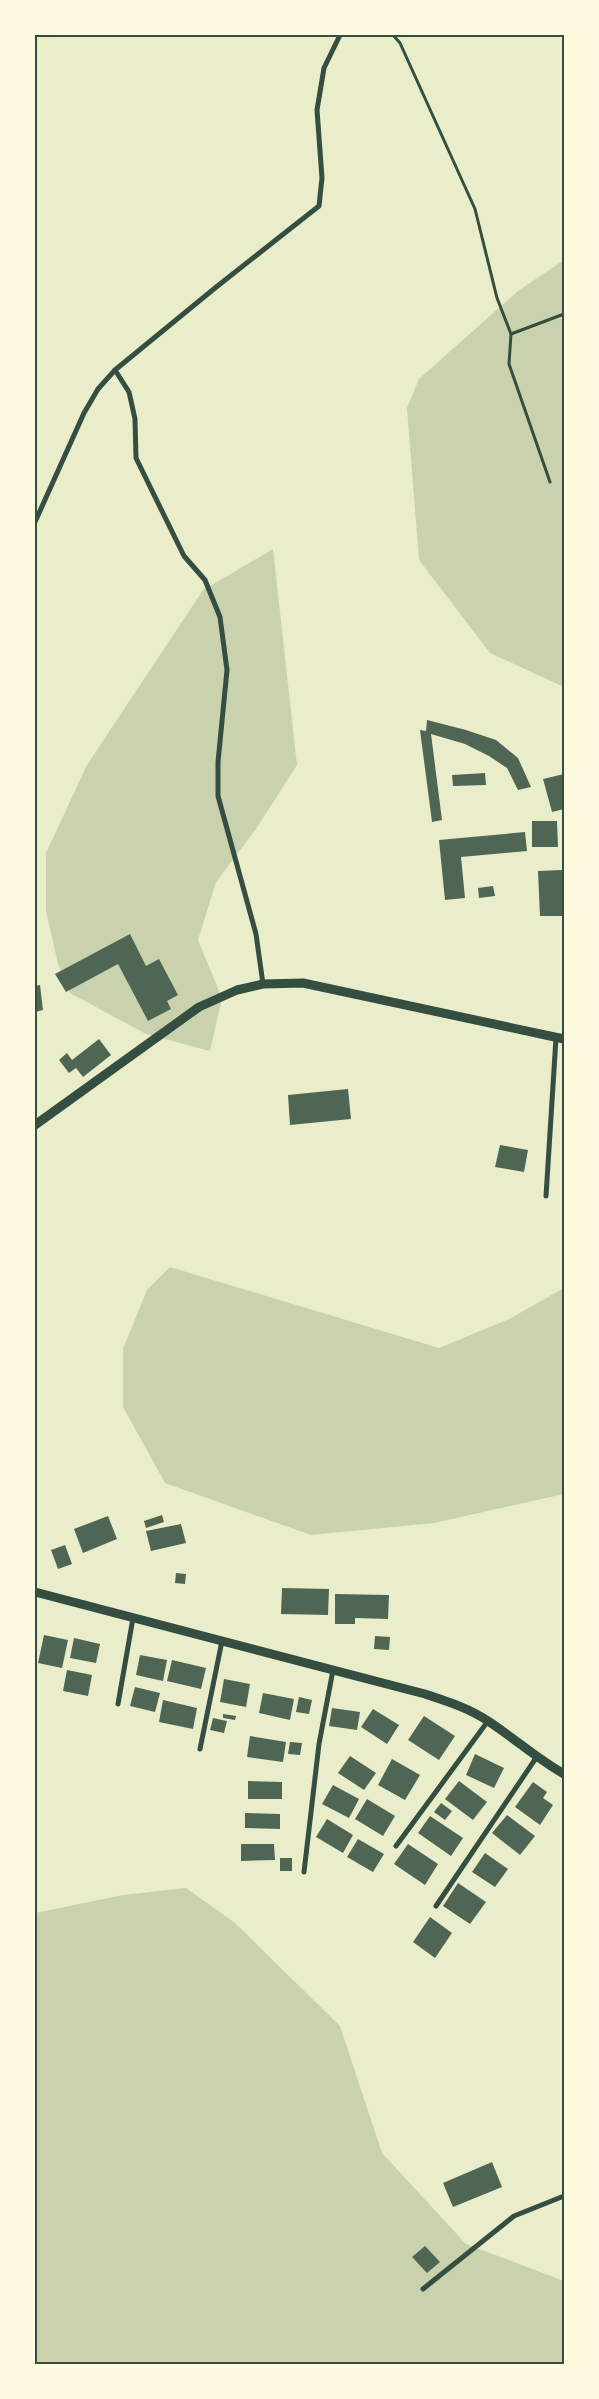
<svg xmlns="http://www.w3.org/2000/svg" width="599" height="2399" font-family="Helvetica,sans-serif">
	<rect width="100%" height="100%" fill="#e9edc9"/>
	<g fill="#cad2ad">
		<path d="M564 260V687L490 653 419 560 407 408 419 379 518 291Z"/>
		<path d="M273 549 297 765 256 829 216 882 198 940 222 998 210 1051 146 1034 70 993 58 964 46 911V853L87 765 203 590Z"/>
		<path d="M170 1267 439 1348 509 1319 564 1288V1494L434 1523 311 1535 165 1483 123 1407V1349L147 1290Z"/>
		<path d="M186 1888 235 1923 340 2026 382 2153 466 2244 564 2281V2364H35V1913L123 1895Z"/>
	</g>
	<g fill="#4f6655">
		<path d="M427 720 466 730 496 740 518 758 531 787 518 790 507 768 489 756 465 744 431 734 442 820 432 822 420 730 426 731Z"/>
		<path d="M485 773 486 785 453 786 452 775Z"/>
		<path d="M564 774V809L552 812 543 779Z"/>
		<path d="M532 821H557L558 847H532Z"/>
		<path d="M525 832 527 851 461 857 465 898 445 900 439 840Z"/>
		<path d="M562 870 564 916H540L538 871Z"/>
		<path d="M493 886 495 896 479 898 478 888Z"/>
		<path d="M130 934 146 966 159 959 178 995 167 1001 171 1009 148 1021 118 964 66 992 55 974Z"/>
		<path d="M40 985 43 1010 35 1012V986Z"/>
		<path d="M99 1039 111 1055 83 1077 76 1068 69 1073 59 1060 67 1053 72 1060Z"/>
		<path d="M348 1089 351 1119 290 1125 288 1095Z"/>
		<path d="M500 1145 528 1150 524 1172 495 1167Z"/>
		<path d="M162 1515 164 1522 146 1528 144 1521Z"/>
		<path d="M108 1516 117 1539 83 1553 74 1529Z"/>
		<path d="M181 1524 186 1543 151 1551 146 1531Z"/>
		<path d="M65 1545 72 1564 58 1569 51 1550Z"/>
		<path d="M176 1573 186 1574 185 1584 175 1583Z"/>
		<path d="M282 1588 329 1589 328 1615 281 1614Z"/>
		<path d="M335 1594 389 1595 388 1619 355 1618V1624H335Z"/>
		<path d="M44 1635 68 1640 62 1668 38 1663Z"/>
		<path d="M375 1636 390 1637 389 1650 374 1649Z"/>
		<path d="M74 1638 100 1644 96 1663 70 1658Z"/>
		<path d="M140 1655 167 1660 163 1681 136 1675Z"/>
		<path d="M172 1660 206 1668 201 1689 167 1681Z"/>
		<path d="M67 1670 92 1675 88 1696 63 1691Z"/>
		<path d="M224 1679 250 1684 246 1707 220 1702Z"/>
		<path d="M135 1687 160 1693 155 1712 130 1706Z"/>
		<path d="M263 1693 294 1699 290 1720 259 1713Z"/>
		<path d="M299 1697 312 1700 309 1714 296 1712Z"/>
		<path d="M163 1700 197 1708 193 1729 159 1722Z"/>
		<path d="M332 1708 360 1712 357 1730 329 1726Z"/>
		<path d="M373 1709 399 1725 387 1744 361 1727Z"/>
		<path d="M223 1714 236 1716 235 1720 223 1718Z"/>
		<path d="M424 1716 455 1736 439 1760 408 1740Z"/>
		<path d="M213 1718 227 1721 224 1733 210 1730Z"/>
		<path d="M250 1736 286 1742 283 1762 247 1757Z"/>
		<path d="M290 1742 302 1743 300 1755 288 1754Z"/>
		<path d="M475 1754 504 1768 494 1788 466 1775Z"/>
		<path d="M350 1756 376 1773 364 1790 338 1773Z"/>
		<path d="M392 1759 420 1775 405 1800 378 1785Z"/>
		<path d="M248 1781 282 1782V1799H248Z"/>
		<path d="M459 1781 487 1802 473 1820 445 1799Z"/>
		<path d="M533 1782 547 1792 543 1798 553 1805 540 1825 515 1807Z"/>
		<path d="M333 1785 359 1799 349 1818 322 1804Z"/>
		<path d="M367 1799 395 1816 383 1836 355 1819Z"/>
		<path d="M441 1803 452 1811 445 1820 434 1812Z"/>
		<path d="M245 1813 280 1814V1829L245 1828Z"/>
		<path d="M507 1815 535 1836 520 1855 492 1833Z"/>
		<path d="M430 1816 463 1838 451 1856 418 1833Z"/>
		<path d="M327 1819 353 1835 343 1853 316 1837Z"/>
		<path d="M358 1839 384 1854 373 1872 347 1857Z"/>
		<path d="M241 1844H274L275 1860 241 1861Z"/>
		<path d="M408 1844 438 1864 425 1885 394 1864Z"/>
		<path d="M485 1853 508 1869 495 1887 472 1872Z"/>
		<rect x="280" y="1858" width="12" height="13"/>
		<path d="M458 1883 486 1902 470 1924 443 1906Z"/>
		<path d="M430 1917 452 1933 435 1958 413 1942Z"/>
		<path d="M492 2162 502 2187 453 2207 443 2183Z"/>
		<path d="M425 2246 440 2262 427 2273 412 2257Z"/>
	</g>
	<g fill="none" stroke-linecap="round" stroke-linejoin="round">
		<g stroke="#344e41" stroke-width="3">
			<path d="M393 35 400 43 475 209 497 298 511 334 564 314"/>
			<path d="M511 334 509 364 550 482"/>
		</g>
		<g stroke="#344e41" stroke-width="5">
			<path d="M115 370 129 392 135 419 136 458 184 556 205 580 220 617 227 670 218 762V796L256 934 263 984"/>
			<path d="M35 522 84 413 98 389 115 370 215 288 319 206 322 178 317 110 324 68 340 35"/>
			<path d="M546 1196 556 1038"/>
			<path d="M118 1704 133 1618"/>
			<path d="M200 1749 222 1641"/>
			<path d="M396 1846 488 1721"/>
			<path d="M304 1872 319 1744 333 1670"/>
			<path d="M436 1906 536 1758"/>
			<path d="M423 2289 514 2216 564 2196"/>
		</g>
		<g stroke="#344e41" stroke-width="9">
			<path d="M35 1125 199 1007 237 990 263 984 303 983 564 1039"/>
			<path d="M35 1592 425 1694C446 1701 469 1708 488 1721 514 1738 536 1758 564 1774"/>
		</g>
	</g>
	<rect width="599" height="2399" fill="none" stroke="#fefae0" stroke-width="72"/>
	<rect x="36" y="36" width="527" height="2327" fill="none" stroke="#344e41" stroke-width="2"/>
</svg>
